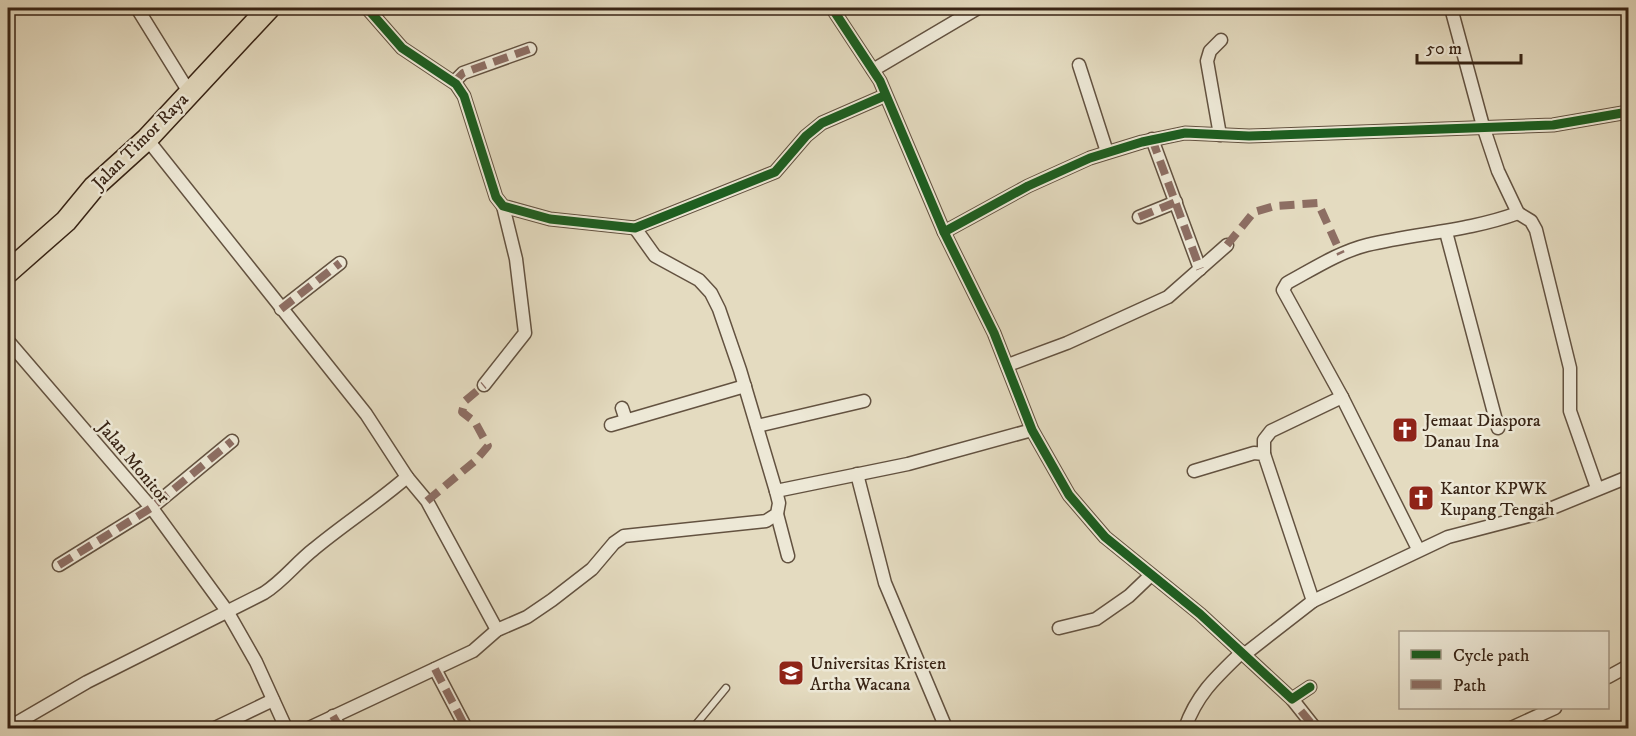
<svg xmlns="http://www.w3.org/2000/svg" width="1636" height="736" font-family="'IM FELL DW Pica',serif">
	<rect width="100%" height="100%" fill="#e4dbc0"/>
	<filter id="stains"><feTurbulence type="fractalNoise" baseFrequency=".00333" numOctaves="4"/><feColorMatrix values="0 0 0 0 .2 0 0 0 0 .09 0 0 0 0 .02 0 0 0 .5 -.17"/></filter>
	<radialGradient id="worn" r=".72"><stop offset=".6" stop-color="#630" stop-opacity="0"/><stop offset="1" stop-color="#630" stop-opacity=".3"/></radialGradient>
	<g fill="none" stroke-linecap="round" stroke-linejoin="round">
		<g stroke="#635240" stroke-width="9">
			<path id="lane" d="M693 728 726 688"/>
		</g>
		<g stroke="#635240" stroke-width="15">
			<g id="street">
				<path d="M137 8 189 92"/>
				<path d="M367 8 402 48 456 84 464 96 496 197 503 206 550 219 635 228 775 172 806 136 822 123 884 96"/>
				<path d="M832 8 880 81 944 232 994 333 1032 430 1069 495 1105 537 1200 614 1292 699 1310 687"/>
				<path d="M1451 8 1483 126 1498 171 1518 213 1531 221 1536 230 1570 368V411L1597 488"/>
				<path d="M1079 65 1107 152"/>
				<path d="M873 70 978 8"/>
				<path d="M456 84 457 79 463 73 530 49"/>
				<path d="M1220 135 1207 61 1210 51 1221 40"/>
				<path d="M147 139 366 414 407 477 427 501 497 630"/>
				<path d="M1152 139 1200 269"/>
				<path d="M1139 217 1176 202"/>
				<path d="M635 228 655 256 699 280 711 293 719 309 740 370 776 491 908 464 1032 430"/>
				<path d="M944 232 1028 186 1090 158 1142 142 1185 133 1249 136 1553 125 1628 112"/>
				<path d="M1446 232 1498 428"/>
				<path d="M281 309 340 263"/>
				<path d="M8 341 154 511 227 611 256 662 286 728"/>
				<path d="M1008 365 1067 343 1168 297 1227 245"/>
				<path d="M484 385 525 333 516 259 503 206"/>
				<path d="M622 408 626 420"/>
				<path d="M611 425 745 386"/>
				<path d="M757 426 864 401"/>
				<path d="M1264 454V440L1271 431 1342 397"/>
				<path d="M1194 471 1254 453 1264 454 1313 601 1245 654"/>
				<path d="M857 474 885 583 946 728"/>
				<path d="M777 514 788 556"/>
				<path d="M1418 549 1342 397 1283 290 1287 283C1313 269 1339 252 1367 245 1417 233 1469 231 1518 213"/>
				<path d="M59 565 151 508 232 441"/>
				<path d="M1313 601 1448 537 1540 513 1628 477"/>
				<path d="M1059 628 1096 619 1129 596 1151 575"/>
				<path d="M435 669 466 728"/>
				<path d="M1608 677 1628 666"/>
				<path d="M1292 699 1315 728"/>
				<path d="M333 716 340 728"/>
				<path d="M8 728 87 682 264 593C283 581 296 563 314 549 344 524 377 503 407 477"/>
				<path d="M215 728 273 700"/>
				<path d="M309 728 473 651 497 630 527 617 552 600 592 569 614 543 624 536 766 521 777 514 779 503 776 491"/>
				<path d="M1185 728C1197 694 1216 677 1242 652"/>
				<path d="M1511 728 1555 708"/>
			</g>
		</g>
		<g stroke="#382415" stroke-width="24">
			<path id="highway" d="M8 272 66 221 94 187 147 139 269 8"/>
		</g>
		<use href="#lane" stroke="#ede8d6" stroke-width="6"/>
		<use href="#street" stroke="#ede8d6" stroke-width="12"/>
		<use href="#highway" stroke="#e4dbc0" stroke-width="21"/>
		<g stroke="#8d6e63" stroke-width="8" stroke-dasharray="15 8" stroke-linecap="butt">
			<path d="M456 84 457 79 463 73 530 49"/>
			<path d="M1152 139 1200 269"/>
			<path d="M1139 217 1176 202"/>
			<path d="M1227 245 1254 212 1275 206 1318 203 1341 254"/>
			<path d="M281 309 340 263"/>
			<path d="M427 501 475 461 488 446 475 422 462 412 465 401 484 385"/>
			<path d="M59 565 151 508 232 441"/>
			<path d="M435 669 466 728"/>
			<path d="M1301 711 1315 728"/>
			<path d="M333 716 340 728"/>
		</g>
		<g stroke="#ede8d6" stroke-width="13">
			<g id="cycleway">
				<path d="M367 8 402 48 456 84 464 96 496 197 503 206 550 219 635 228 775 172 806 136 822 123 884 96"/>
				<path d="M832 8 880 81 944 232 994 333 1032 430 1069 495 1105 537 1200 614 1292 699 1310 687"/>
				<path d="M944 232 1028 186 1090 158 1142 142 1185 133 1249 136 1553 125 1628 112"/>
			</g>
		</g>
		<use href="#cycleway" stroke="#1b5e20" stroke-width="9"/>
	</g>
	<defs>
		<g id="church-square" transform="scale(1.35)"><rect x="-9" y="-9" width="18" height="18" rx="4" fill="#8f2418" stroke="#ede8d6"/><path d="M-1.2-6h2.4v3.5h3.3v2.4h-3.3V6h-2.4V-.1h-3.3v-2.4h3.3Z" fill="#fff"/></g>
		<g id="university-square" transform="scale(1.35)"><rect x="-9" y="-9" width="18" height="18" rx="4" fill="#8f2418" stroke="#ede8d6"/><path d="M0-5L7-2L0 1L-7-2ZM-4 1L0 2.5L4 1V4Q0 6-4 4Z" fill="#fff"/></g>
	</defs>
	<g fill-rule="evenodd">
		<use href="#church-square" x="1405" y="430"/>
		<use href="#church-square" x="1421" y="498"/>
		<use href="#university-square" x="791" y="673"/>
	</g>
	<g text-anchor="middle" stroke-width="5" stroke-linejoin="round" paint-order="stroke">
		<g font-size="18" fill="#382415" stroke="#ede8d6">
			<text transform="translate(140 141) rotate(-45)" y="6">Jalan Timor Raya</text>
			<text transform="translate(134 462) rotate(50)" y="6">Jalan Monitor</text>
		</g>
		<g font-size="18" fill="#382415" stroke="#ede8d6" text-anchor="start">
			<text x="1424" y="426">Jemaat Diaspora<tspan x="1424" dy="21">Danau Ina</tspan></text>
			<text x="1440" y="494">Kantor KPWK<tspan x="1440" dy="21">Kupang Tengah</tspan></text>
			<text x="810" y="669">Universitas Kristen<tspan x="810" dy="21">Artha Wacana</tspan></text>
		</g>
	</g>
	<rect width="1636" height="736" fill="none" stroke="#e4dbc0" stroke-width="30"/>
	<rect x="9" y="9" width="1618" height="718" fill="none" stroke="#382415" stroke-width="3"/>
	<rect x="15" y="15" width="1606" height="706" fill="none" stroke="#382415" stroke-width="1.5"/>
	<rect x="1399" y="631" width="210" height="78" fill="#ede8d6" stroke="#a59a89" stroke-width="1.5"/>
	<rect x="1411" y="650" width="30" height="9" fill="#1b5e20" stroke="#a59a89" stroke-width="1.5"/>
	<text x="1453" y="661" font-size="18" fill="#382415">Cycle path</text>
	<rect x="1411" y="680" width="30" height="9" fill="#8d6e63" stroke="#a59a89" stroke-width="1.5"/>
	<text x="1453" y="691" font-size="18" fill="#382415">Path</text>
	<path d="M1417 54v9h104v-9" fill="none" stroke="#382415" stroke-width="3"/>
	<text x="1426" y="54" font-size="18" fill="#382415" stroke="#ede8d6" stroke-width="4.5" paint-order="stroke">50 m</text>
	<rect width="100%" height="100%" filter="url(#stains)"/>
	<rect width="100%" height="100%" fill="url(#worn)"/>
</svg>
